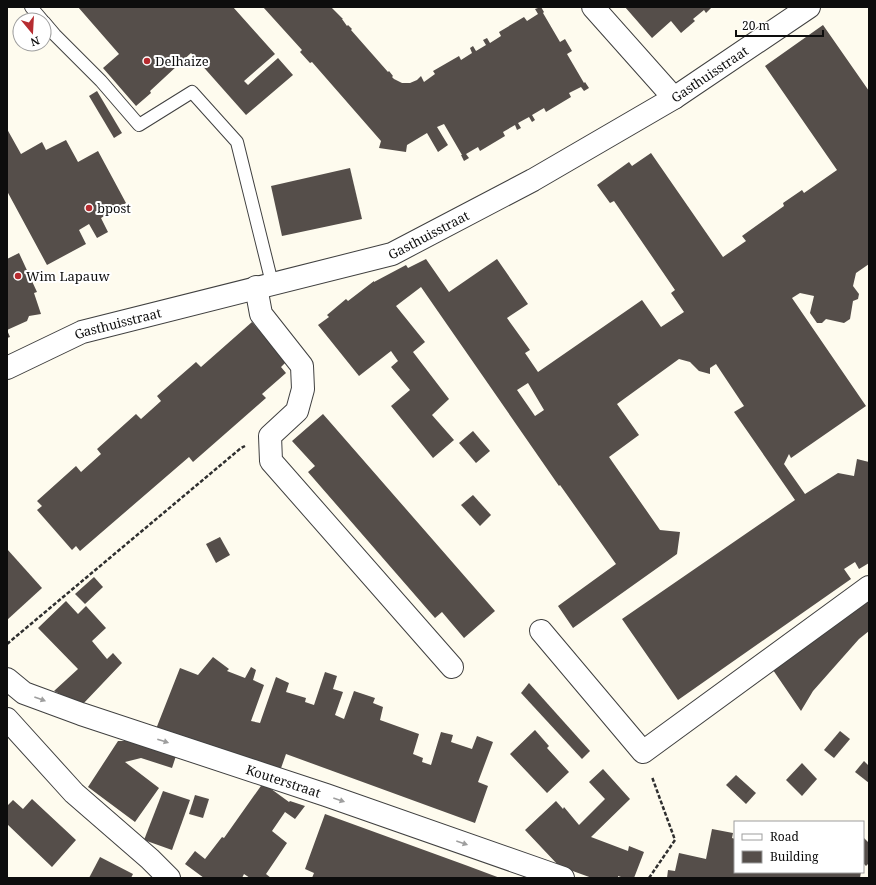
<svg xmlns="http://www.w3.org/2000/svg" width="876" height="885" font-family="'Noto Serif',serif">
	<rect width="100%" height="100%" fill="#fefbee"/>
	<g fill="#554e4a" fill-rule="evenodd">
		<path d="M78 7H233L275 54 244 81 248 85 278 58 293 75 246 115 191 53 150 91 151 93 136 106 103 68 119 54Z"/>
		<path d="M263 7H331L343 19H342L347 26 348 25 352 29 351 30 388 72 389 71 393 76 392 77 394 79 402 83H410L417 80 421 76 424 82 435 74 433 71 459 56 461 60 472 53 470 48 473 46 476 51 486 45 483 40 487 38 490 43 501 36 499 32 524 17 527 21 538 14 535 9 541 7 544 12 543 13 560 42 565 39 572 51 567 54 584 83 585 82 589 88 584 91 581 87 569 93 571 97 546 112 544 108 532 115 535 120 532 122 529 117 518 123 521 128 517 130 515 125 503 132 505 136 480 151 478 147 466 154 469 158 464 161 461 155H462L444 124 437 127 448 145 438 152 427 133 407 145 406 152 379 148 381 141 312 62 310 63 300 52 302 50Z"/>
		<path d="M625 7H712L706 13 704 10 693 19 695 21 681 33 671 21 652 38Z"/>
		<path d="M823 25 869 91V264L856 273 853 286 859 294 858 299 853 301 850 319 844 323 826 319 822 323H817L810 313 814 296 800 293 792 298 866 406 791 458 789 454 784 464 805 494 838 473 854 476 857 459 869 462V563L859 569 855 562 844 569 851 579 678 700 622 619 795 500 734 412 744 406 716 364 710 368V374L699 371 690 362 679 359 617 404 639 435 609 457 660 530 680 532 677 554 573 628 558 606 616 564 560 485 559 486 421 287 396 306 425 342 413 352 449 399 432 415 454 440 433 458 391 406 410 390 391 367 398 361 391 351 359 376 318 325 329 317 327 315 346 299 348 301 374 281V282L406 265 408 268 426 259 449 292 497 259 528 304 507 318 530 350 525 353 538 372 642 300 661 327 684 312 671 293 675 290 614 201 610 203 597 185 629 162 632 166 651 153 723 257 746 241 742 236 784 206 783 203 802 190 804 193 837 170 765 66ZM528 383 544 410 535 416 517 390Z"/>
		<path d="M97 91 122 133 114 138 89 96Z"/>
		<path d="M7 129 21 154 42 142 46 150 66 140 78 162 98 151 126 203 101 218 108 232 97 238 89 224 79 230 86 244 47 265 7 191Z"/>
		<path d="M350 168 362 219 282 236 271 186Z"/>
		<path d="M19 253 37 292 34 293 41 314 29 316 27 321 7 330 10 337 7 338V259Z"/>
		<path d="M252 322 286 362 281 367 286 373 262 394 266 398 193 462 189 457 80 551 76 546 72 550 37 510 42 506 37 501 76 466 81 472 101 454 97 449 136 414 141 419 161 401 157 396 196 362 201 367Z"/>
		<path d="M323 414 495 611 464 638 442 612 435 618 308 472 315 466 292 441Z"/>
		<path d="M473 431 490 451 476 463 459 443Z"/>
		<path d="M473 495 491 515 480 526 461 505Z"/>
		<path d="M220 537 230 555 216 563 206 544Z"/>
		<path d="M7 549 42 588 7 620Z"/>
		<path d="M94 577 103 587 85 604 75 594Z"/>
		<path d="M66 601 78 614 86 606 106 628 92 641 107 659 113 653 122 663 82 705 54 691 78 669 38 628Z"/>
		<path d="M869 601V631L859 639 813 691 801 711 773 670Z"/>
		<path d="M213 657 229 669 227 671 245 678 251 667 256 670 253 680 264 685 251 721 260 723 276 677 289 683 286 692 306 698 305 702 314 705 325 672 337 676 333 689 343 692 335 715 344 719 354 691 375 698 373 703 383 707 380 720 419 734 413 754 423 758 422 762 431 765 441 732 453 735 451 742 472 749 477 736 493 742 478 782 488 786 475 823 286 754 280 771 156 729 180 668 198 675Z"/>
		<path d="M529 683 590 751 582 759 521 693Z"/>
		<path d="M535 730 549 746 547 748 569 772 547 793 510 754Z"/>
		<path d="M840 731 850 739 834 758 824 750Z"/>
		<path d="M118 741H135L177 753 172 768 141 758 125 762 159 788 135 822 88 787Z"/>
		<path d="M864 761 869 766V783L855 772Z"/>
		<path d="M802 763 817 779 802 796 786 780Z"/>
		<path d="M603 769 630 799 591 837 628 851 629 846 644 852 634 878H624L618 876V878H592L559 866 525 830 556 801 563 809 564 807 579 825 605 799 589 782Z"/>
		<path d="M736 775 756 793 746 804 726 785Z"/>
		<path d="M263 783 289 802 290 801 305 806 295 819 285 812 272 831 287 843 266 874 271 878H250L244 874 242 878H204L185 864 195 851 205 859 222 837 224 838Z"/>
		<path d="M163 791 190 800 172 850 144 840Z"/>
		<path d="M195 795 209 799 203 818 189 814Z"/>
		<path d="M32 799 76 840 52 867 7 824V806L13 800 23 809Z"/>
		<path d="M325 814 468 866 500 878H312L314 873 305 869Z"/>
		<path d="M712 829 733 833 732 838 735 839V872H861L860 878H667L668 870 675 871 679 853 706 859Z"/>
		<path d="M864 838 869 843V863L866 866 863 863Z"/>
		<path d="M100 857 133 874 131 878H89Z"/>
	</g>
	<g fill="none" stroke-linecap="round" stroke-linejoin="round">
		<g stroke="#404040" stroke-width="14">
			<g id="service">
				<path d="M31 7 42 20"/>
				<path d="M44 22 55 35 101 81 139 125 192 92 237 142 272 283"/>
			</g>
		</g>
		<g stroke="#404040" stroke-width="24">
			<g id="minor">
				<path d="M593 7 674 98"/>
				<path d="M256 287 261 314 302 366 303 389 297 411 270 436 271 461 452 667"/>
				<path id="s1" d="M7 368 82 332 392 254 533 180 674 98 809 7"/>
				<path d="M541 631 643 752 869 587"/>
				<path id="s2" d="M7 679 24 693 81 714 326 795 563 878"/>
				<path d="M7 719 74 793 150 859 169 878"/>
			</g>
		</g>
		<g stroke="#2f2f2f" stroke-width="2.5" stroke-dasharray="4 2" stroke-linecap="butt">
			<path d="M7 644 241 448 245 446"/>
			<path d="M649 878 675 840 652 777"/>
		</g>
		<use href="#service" stroke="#fff" stroke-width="12"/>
		<use href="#minor" stroke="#fff" stroke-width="22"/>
	</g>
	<defs><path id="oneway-solid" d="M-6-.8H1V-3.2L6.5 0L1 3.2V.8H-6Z"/></defs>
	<g fill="#9e9e9e">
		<use href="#oneway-solid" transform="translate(40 699) rotate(20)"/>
		<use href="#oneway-solid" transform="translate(163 741) rotate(18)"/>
		<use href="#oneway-solid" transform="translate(339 800) rotate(19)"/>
		<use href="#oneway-solid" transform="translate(462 843) rotate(19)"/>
	</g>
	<g fill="#b62c30" stroke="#fff" stroke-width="1.5">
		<circle cx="147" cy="61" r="4"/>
		<circle cx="89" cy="208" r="4"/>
		<circle cx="18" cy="276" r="4"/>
	</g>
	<g text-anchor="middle" stroke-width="4" stroke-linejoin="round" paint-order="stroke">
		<g font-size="13" fill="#0d0d0d" stroke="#fff" text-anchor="start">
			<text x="155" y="66">Delhaize</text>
			<text x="97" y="213">bpost</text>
			<text x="26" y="281">Wim Lapauw</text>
		</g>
		<g font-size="13" fill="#0d0d0d" stroke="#fff">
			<text dy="5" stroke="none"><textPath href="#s1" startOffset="768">Gasthuisstraat</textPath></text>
			<text dy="5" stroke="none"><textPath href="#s1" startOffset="444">Gasthuisstraat</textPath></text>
			<text dy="5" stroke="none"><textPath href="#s1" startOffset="120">Gasthuisstraat</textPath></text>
			<text dy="5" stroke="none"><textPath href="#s2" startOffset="296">Kouterstraat</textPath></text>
		</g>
	</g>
	<rect width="876" height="885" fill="none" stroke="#0d0d0d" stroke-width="16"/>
	<rect x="734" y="821" width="130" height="52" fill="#ffffff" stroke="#9e9e9e"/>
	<rect x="742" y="834" width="20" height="6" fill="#ffffff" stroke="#9e9e9e"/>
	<text x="770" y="841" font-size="12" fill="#0d0d0d">Road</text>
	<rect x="742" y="851" width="20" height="12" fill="#554e4a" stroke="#9e9e9e"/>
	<text x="770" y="861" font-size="12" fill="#0d0d0d">Building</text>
	<g transform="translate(32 32) rotate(162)"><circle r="19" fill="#ffffff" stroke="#9e9e9e"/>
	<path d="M0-3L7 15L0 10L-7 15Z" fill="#b62c30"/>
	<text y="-6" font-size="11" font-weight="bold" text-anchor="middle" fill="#0d0d0d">N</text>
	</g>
	<path d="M736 30v6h87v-6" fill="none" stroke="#0d0d0d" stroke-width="2"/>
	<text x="742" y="30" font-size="12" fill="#0d0d0d" stroke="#ffffff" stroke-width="3" paint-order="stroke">20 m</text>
</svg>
